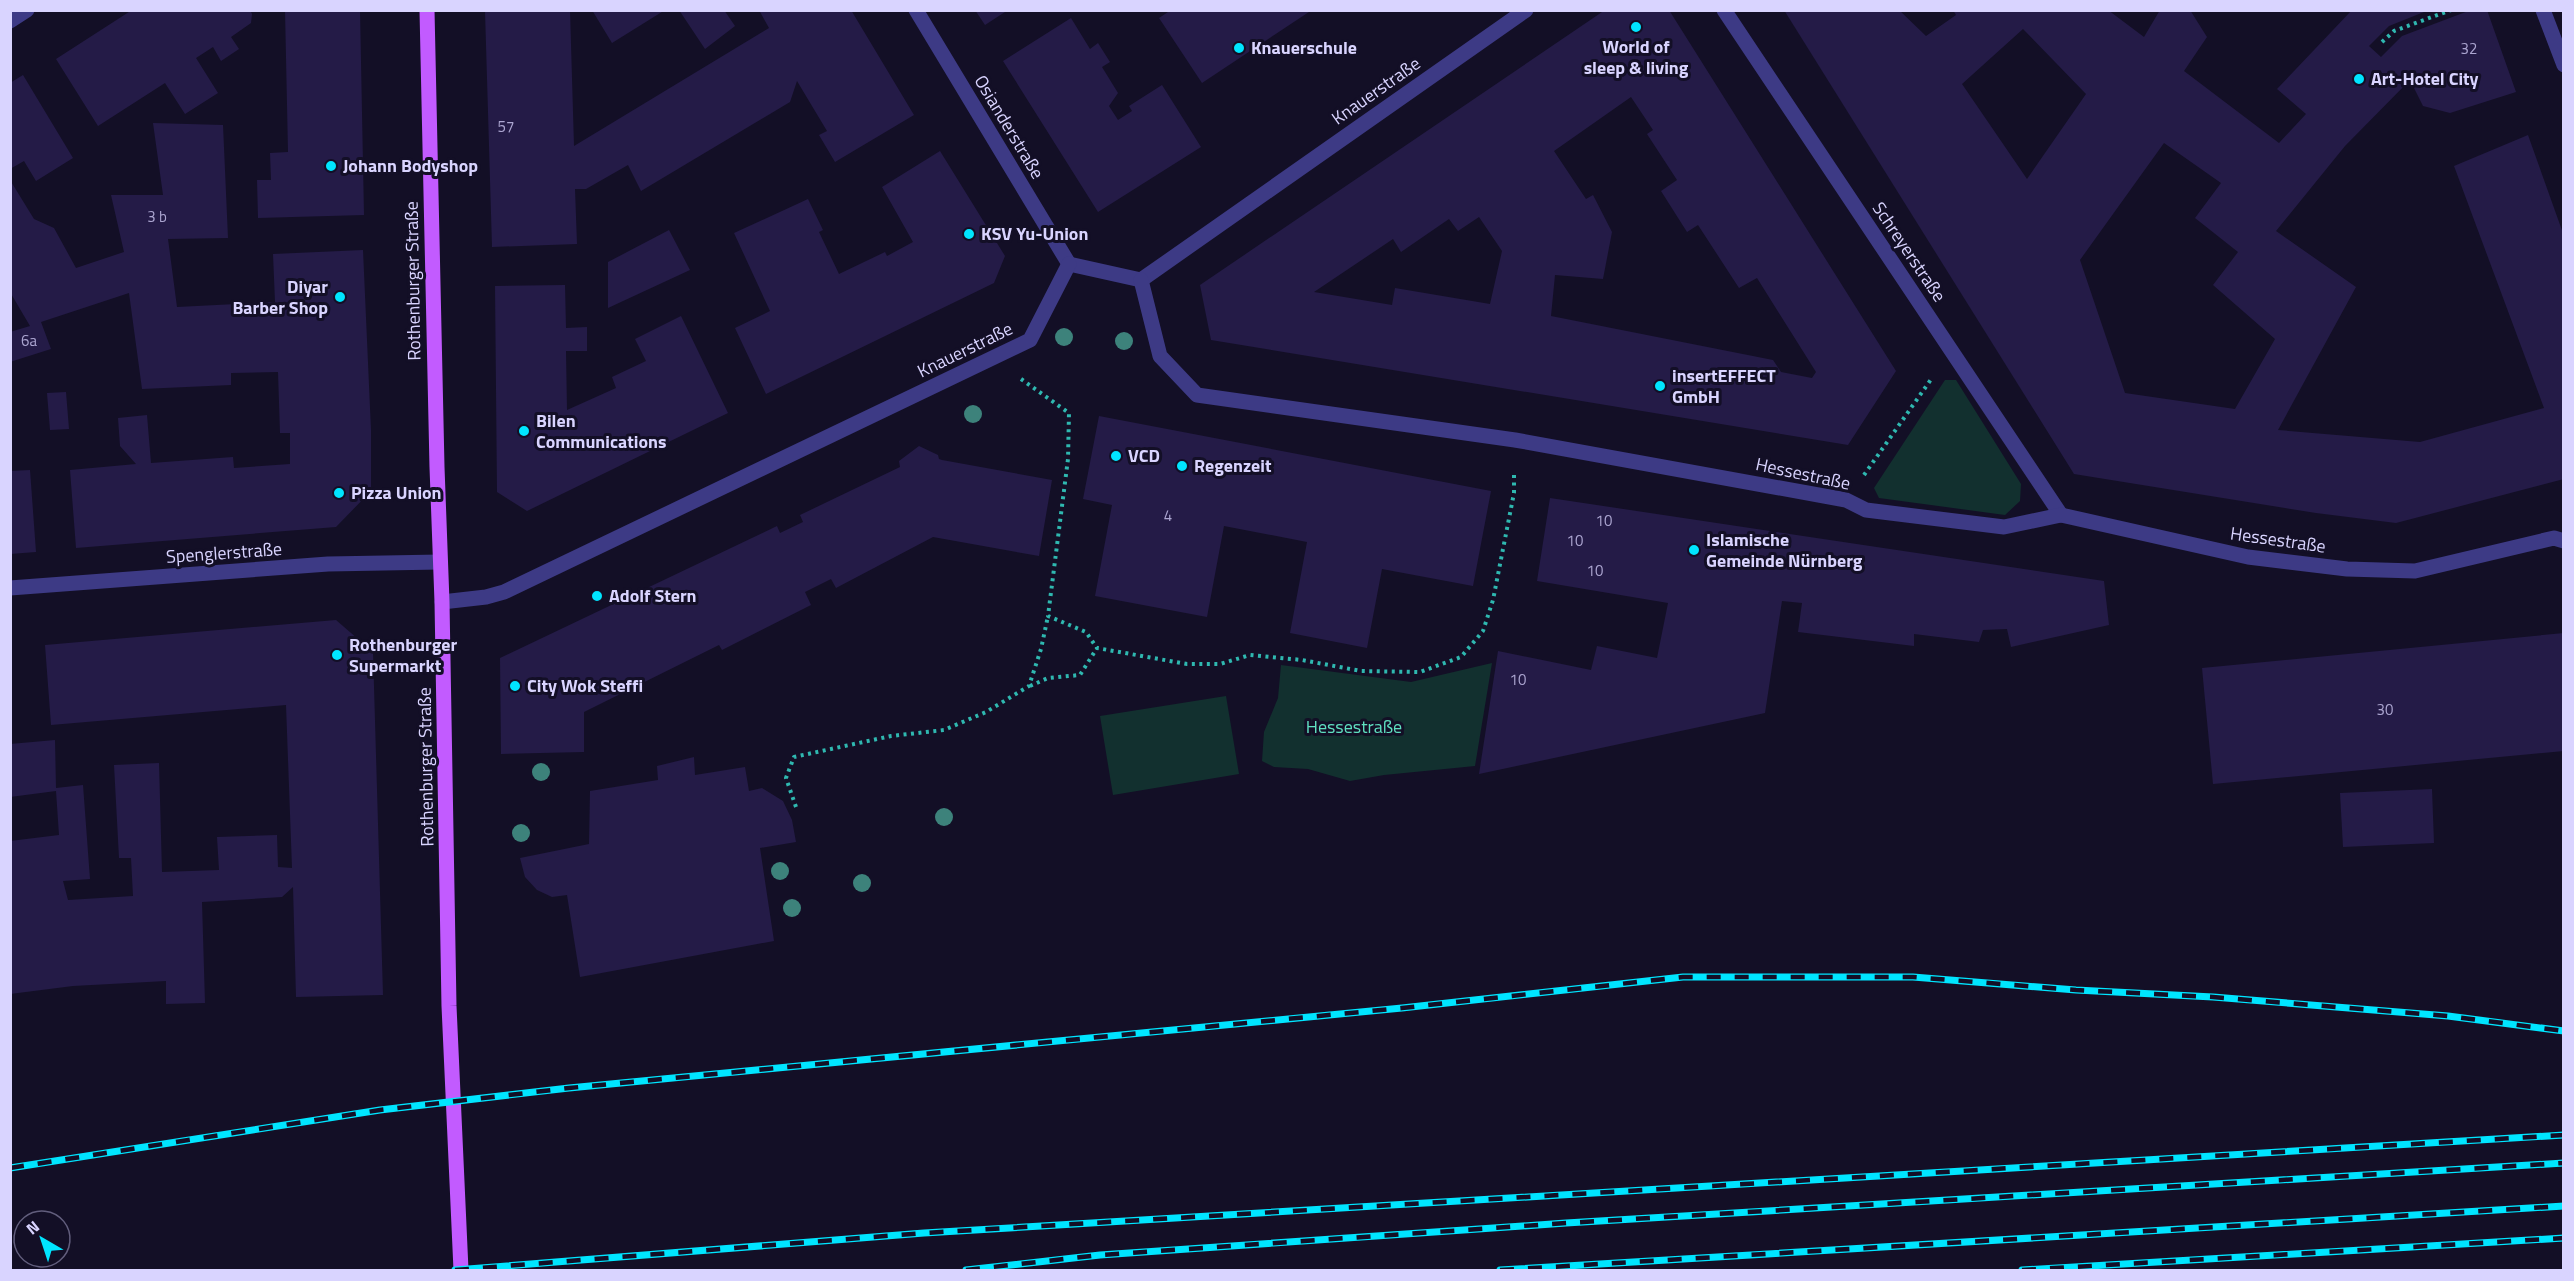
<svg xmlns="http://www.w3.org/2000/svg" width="2574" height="1281" font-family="'Titillium Web',sans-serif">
	<rect width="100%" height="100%" fill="#130f26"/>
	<g fill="#12302f">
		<path d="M1945 380H1956L2021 484 2020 501 2005 515 1879 498 1874 488Z"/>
		<path d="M1492 663 1475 766 1384 775 1350 781 1308 769 1274 767 1262 761 1264 732 1278 698 1281 665 1411 682Z"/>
		<path d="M1226 696 1239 774 1113 795 1100 716Z"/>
	</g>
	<g fill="#241b47" fill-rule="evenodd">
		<path d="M132 10H250L252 14 251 23 231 37 239 49 221 61 213 47 196 58 218 93 185 114 165 83 98 126 56 59Z"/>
		<path d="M285 10H360L364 215 258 218 257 180H271L270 153 288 152Z"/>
		<path d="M570 10 574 146 769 28 759 10H851L914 115 835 162 819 135 827 131 797 81 790 102 641 191 628 165 586 189H575L577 244 492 247 485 11Z"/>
		<path d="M592 10H665L612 43Z"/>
		<path d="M679 10H724L735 26 705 49Z"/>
		<path d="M975 10H1008L985 25Z"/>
		<path d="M1171 10H1312L1202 83 1159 18Z"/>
		<path d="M1605 10H1669L1896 371 1848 445 1211 340 1200 285ZM1631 97 1653 130 1647 134 1677 180 1661 191 1687 232 1698 225 1739 288 1757 278 1816 372 1812 378 1781 372 1773 360 1551 316 1555 275 1603 279 1612 232 1593 195 1586 199 1554 151ZM1479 217 1502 251 1490 304 1395 288 1392 305 1314 292 1393 239 1401 252 1449 219 1458 231Z"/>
		<path d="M1784 10H1899L1926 36 1956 15 1953 10H2108L2144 37 2160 10H2190L2207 37 2184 71 2279 143 2306 114 2277 89 2352 10H2429L2389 26 2369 46 2381 57 2402 36 2471 10H2487L2516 92 2450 113 2423 106 2410 80 2345 146 2276 231 2356 287 2278 430 2420 442 2544 408 2454 166 2528 135 2564 236V479L2396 523 2316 513 2074 474ZM2023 29 2086 94 2027 179 1962 84ZM2164 143 2221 183 2195 218 2238 252 2213 285 2275 339 2235 409 2125 393 2080 260Z"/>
		<path d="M1071 18 1090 49 1098 43 1110 62 1102 67 1118 93 1109 106 1118 120 1132 111 1129 106 1162 85 1201 147 1098 212 1003 61Z"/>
		<path d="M23 75 73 158 36 181 24 161 10 169V83Z"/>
		<path d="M153 123 223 125 228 238 168 239 177 307 275 302 273 254 363 250 371 430V491L336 527 76 548 70 470 136 464 120 446 118 418 147 415 151 463 233 457 234 468 290 464V433H280L278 372 231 373V385L142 389 129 293 41 322 51 349 10 362V332L30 326 10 292V180L34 219 54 228 76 268 124 252 111 195H163Z"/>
		<path d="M940 151 1005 256 994 283 766 394 735 328 770 311 734 233 808 199 823 230 819 232 839 274 885 252 887 256 913 242 882 187Z"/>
		<path d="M669 230 690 270 608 308V262Z"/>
		<path d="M565 285 566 328 587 327V351H566L567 410 616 388 612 377 646 361 635 339 681 316 728 413 527 511 497 492 495 286Z"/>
		<path d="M66 392 69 429 50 430 47 393Z"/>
		<path d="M1099 416 1491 491 1473 586 1382 569 1367 648 1290 633 1307 542 1224 526 1207 617 1095 596 1112 505 1083 499Z"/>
		<path d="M919 446 938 455 939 459 942 460 1052 480 1039 556 933 537 836 588 831 579 805 592 811 605 722 650 719 645 584 712V752L501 754 500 658 777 526 780 533 803 522 800 515 900 467 899 461Z"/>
		<path d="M30 470 36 552 10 554V471Z"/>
		<path d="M1550 498 2104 581 2109 625 2011 647 2007 629 1983 630 1979 642 1914 634V646L1798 632 1802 603 1782 601 1765 713 1479 774 1498 651 1591 670 1597 646 1657 658 1668 603 1537 581Z"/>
		<path d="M336 620 373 652 383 995 296 997 293 887 282 897 202 902 205 1003 166 1004V981L73 986 10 994V841L59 835 56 791 10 797V744L55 740 56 788 83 785 90 879 63 881 68 900 133 896 131 858H119L114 765 159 763 162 872 219 870 217 837 277 835 278 867 292 868 286 705 51 725 45 645Z"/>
		<path d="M2564 633V751L2213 784 2202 668Z"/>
		<path d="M694 757 695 775 745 767 749 791 762 788 783 801 792 820 796 842 760 848 774 941 580 977 567 895 552 897 537 890 525 877 520 858 589 844 590 791 658 780 657 766Z"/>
		<path d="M2432 789 2434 843 2343 847 2340 793Z"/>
	</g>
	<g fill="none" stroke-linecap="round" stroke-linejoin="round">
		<g stroke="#2fb8b0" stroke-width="4" stroke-dasharray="3 4.5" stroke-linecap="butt">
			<path d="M2382 42 2394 31 2451 10"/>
			<path d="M1021 379 1069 413 1068 459 1048 616 1086 632 1097 648 1187 664H1220L1250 655 1302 660 1361 671 1420 672 1461 657 1483 631 1493 600 1514 493V473"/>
			<path d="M1864 475 1932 378"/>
			<path d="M1030 686 1048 678 1080 675 1097 648"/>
			<path d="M796 807 786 778 794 757 891 736 944 730 986 712 1029 686 1041 649 1048 616"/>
		</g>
		<g stroke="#3d3a85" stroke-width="15">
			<path d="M916 10 1069 264"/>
			<path d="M1724 10 2061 515"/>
			<path d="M2543 10 2564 65"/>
			<path d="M10 21 27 10"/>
			<path d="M1069 264 1141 280 1526 10"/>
			<path d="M1141 280 1160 356 1197 395 1515 440 1846 500 1866 510 2004 527 2061 515 2248 557 2347 569 2415 571 2554 538 2564 541"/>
			<path d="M10 588 328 564 440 562"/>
			<path d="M442 602 486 597 504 592 1030 340 1069 264"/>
		</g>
		<path stroke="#c25bff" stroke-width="15" d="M427 10 437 467 442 602 449 1006 461 1270"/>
		<g stroke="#00e5ff" stroke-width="7">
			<g id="rail">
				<path d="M10 1168 380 1110 569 1088 1402 1008 1683 977H1913L2076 990 2213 997 2448 1016 2564 1031"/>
				<path d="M455 1270 924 1233 2564 1135"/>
				<path d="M966 1270 1100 1255 1566 1223 2564 1163"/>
				<path d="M1500 1270 2564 1206"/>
				<path d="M2022 1270 2564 1238"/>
			</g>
		</g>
		<use href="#rail" stroke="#130f26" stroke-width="4.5" stroke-dasharray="14" stroke-linecap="butt"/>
	</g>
	<g fill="#3d827b">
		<circle cx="1064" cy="337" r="9"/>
		<circle cx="1124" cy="341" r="9"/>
		<circle cx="973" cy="414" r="9"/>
		<circle cx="541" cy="772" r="9"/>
		<circle cx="944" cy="817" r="9"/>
		<circle cx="521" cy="833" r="9"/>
		<circle cx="780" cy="871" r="9"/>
		<circle cx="862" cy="883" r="9"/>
		<circle cx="792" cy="908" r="9"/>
	</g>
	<g fill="#00e5ff" stroke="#130f26" stroke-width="2">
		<circle cx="1636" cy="27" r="6"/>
		<circle cx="1239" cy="48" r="6"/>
		<circle cx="2359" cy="79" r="6"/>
		<circle cx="331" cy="166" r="6"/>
		<circle cx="969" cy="234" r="6"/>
		<circle cx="340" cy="297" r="6"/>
		<circle cx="1660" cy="386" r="6"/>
		<circle cx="524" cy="431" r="6"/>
		<circle cx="1116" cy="456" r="6"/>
		<circle cx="1182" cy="466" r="6"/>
		<circle cx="339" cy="493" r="6"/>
		<circle cx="1694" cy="550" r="6"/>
		<circle cx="597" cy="596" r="6"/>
		<circle cx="337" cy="655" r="6"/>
		<circle cx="515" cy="686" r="6"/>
	</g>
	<g text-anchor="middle" stroke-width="6" stroke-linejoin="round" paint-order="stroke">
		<g font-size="15" fill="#aca6d1">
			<text x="2469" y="54">32</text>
			<text x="506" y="132">57</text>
			<text x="157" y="222">3 b</text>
			<text x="29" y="346">6a</text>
			<text x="1168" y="521">4</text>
			<text x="1604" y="526">10</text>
			<text x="1575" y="546">10</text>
			<text x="1595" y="576">10</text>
			<text x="1518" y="685">10</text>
			<text x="2385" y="715">30</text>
		</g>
		<g font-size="18" font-weight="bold" fill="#d9d4ff" stroke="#130f26" text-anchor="start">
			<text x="1636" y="53" text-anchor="middle">World of<tspan x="1636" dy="21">sleep &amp; living</tspan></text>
			<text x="1251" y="54">Knauerschule</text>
			<text x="2371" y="85">Art-Hotel City</text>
			<text x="343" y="172">Johann Bodyshop</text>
			<text x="981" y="240">KSV Yu-Union</text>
			<text x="328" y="293" text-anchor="end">Diyar<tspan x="328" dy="21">Barber Shop</tspan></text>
			<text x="1672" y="382">insertEFFECT<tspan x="1672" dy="21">GmbH</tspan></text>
			<text x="536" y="427">Bilen<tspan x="536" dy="21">Communications</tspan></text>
			<text x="1128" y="462">VCD</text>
			<text x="1194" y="472">Regenzeit</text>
			<text x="351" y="499">Pizza Union</text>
			<text x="1706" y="546">Islamische<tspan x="1706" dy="21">Gemeinde Nürnberg</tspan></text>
			<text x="609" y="602">Adolf Stern</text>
			<text x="349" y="651">Rothenburger<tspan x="349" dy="21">Supermarkt</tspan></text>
			<text x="527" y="692">City Wok Steffi</text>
		</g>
		<g font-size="18" fill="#d9d4ff" stroke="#130f26">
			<text transform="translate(1376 91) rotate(-35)" y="6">Knauerstraße</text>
			<text transform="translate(1009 127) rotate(59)" y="6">Osianderstraße</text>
			<text transform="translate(1909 252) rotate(56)" y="6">Schreyerstraße</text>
			<text transform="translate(413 281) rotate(-91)" y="6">Rothenburger Straße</text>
			<text transform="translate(965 350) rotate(-26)" y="6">Knauerstraße</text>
			<text transform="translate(1803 474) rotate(12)" y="6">Hessestraße</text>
			<text transform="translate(2278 540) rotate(8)" y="6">Hessestraße</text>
			<text transform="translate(224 553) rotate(-4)" y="6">Spenglerstraße</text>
			<text transform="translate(426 767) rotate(-91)" y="6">Rothenburger Straße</text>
		</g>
		<g font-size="18" fill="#5fe0c0" stroke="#130f26">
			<text x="1354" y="733">Hessestraße</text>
		</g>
	</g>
	<rect width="2574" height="1281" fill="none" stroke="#d9d4ff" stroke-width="24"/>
	<g transform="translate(42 1239) rotate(321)"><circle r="28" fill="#130f26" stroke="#625e7d" stroke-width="1.5"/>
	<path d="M0-4.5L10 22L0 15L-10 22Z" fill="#00e5ff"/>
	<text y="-9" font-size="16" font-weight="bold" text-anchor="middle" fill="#d9d4ff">N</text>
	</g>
</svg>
